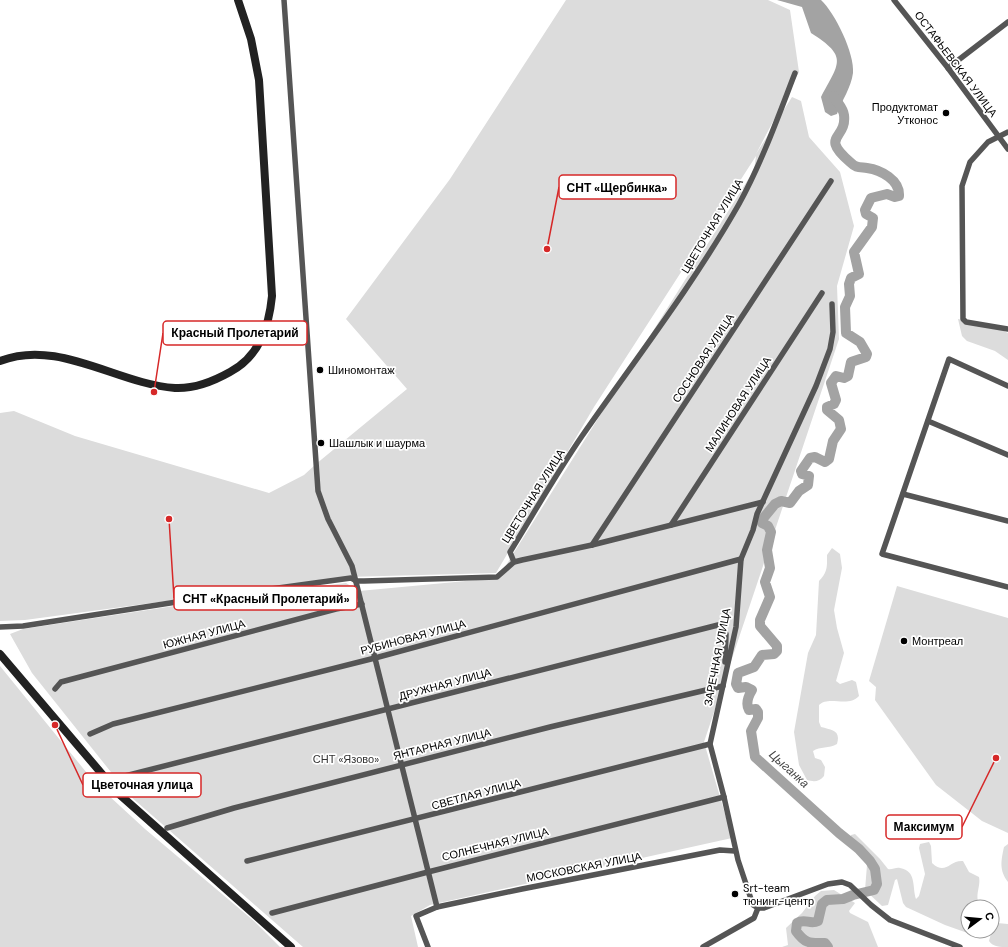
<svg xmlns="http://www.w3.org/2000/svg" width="1008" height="947" font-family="'DM Sans',sans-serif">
	<rect width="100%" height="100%" fill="#fff"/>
	<g fill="#dcdcdc">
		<path d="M566 0H768L790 10 799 72 756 154 792 97 801 101 809 137 840 172 854 226 837 286 839 339 704 742 732 838 430 905 411 916 418 947H303L130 796 32 673 10 634 23 629 246 595 346 583 359 591 498 578 754 170 756 156 594 407 496 573 346 577 25 620 0 621V413L14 411 75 436 269 493 304 475 316 464 407 389 346 319 450 179Z"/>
		<path d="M958 319 996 327 1008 333V360L995 351 967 341 962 336Z"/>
		<path d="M832 548 840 554 842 568 834 610 837 628 844 653 836 681 840 684 852 680 856 682 859 696C848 708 829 695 819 705V722L821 727C832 730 841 730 837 744 829 749 820 746 813 751L815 758 821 760 825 767 824 776C819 782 814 782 807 780L799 765 794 732 808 653 816 635 819 581C828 572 827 566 827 555Z"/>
		<path d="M897 586 1008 618V833L982 821 936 785 875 700 876 687 869 681Z"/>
		<path d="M0 666 95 783 145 829 254 921 280 947H0Z"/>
		<path d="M855 834 880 859 888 869C892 870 896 867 900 868 917 871 912 887 916 899L919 896 925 874 919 848 920 844 929 842 931 846 932 863C946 876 949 860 963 861L969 872 979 877C981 887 974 895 980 907H968V931H980L979 935 976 936 945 925 906 907 903 903 897 879 895 880 888 905 882 906 865 890 867 865 848 845 851 835Z"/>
		<path d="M1008 844V882C999 870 1001 861 1004 847Z"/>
		<path d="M834 890 855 903 849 911 850 913 868 922 878 947H782L788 945 786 928 802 913 815 896 821 891Z"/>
		<path d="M997 923 1008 924V947C1000 947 993 947 989 941L993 926Z"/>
	</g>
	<path fill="#a3a3a3" d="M777 0H821C835 13 855 54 853 73 851 88 842 100 837 114L831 116 825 112 821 97C839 63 849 57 811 33L802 7Z"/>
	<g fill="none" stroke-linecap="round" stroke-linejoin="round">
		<path stroke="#a3a3a3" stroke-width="10" d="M828 947 825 943C811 943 806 945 796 931L797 923C805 918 810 925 818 921L822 904 827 900 843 899 853 895 874 890 877 884 875 869 870 861 859 849 839 833 755 757 751 731 758 718V712L756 709 749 710C745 703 749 695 752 690L746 687 738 688 736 684 738 673 754 667 762 655 774 654 777 651V646L760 626V620L770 597 765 582 770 568 767 550 771 532 768 526 762 523 761 521 775 504 781 501 790 503 799 491 808 485 809 476 802 474 801 471 810 458 815 457 825 462 829 459 833 441 841 429 839 420 827 410V407L834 404 836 400 831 383 836 376 844 378 848 376 851 362 866 357 867 354 860 342 846 333 845 307 850 296 849 284 851 278 859 274 854 252 872 227 873 218 866 214 865 210 871 198 887 194 895 197 899 196C900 180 881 170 867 168 859 167 856 168 850 162 819 135 847 140 844 115 843 107 837 103 834 96"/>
		<g stroke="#555" stroke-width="5.5">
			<path d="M284 0 318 491 328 519 352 566 437 907"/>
			<path d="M894 0 948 68 1008 149"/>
			<path d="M948 68 1008 22"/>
			<path d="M1008 132 988 142 970 162 962 186 963 319 966 322 1008 329"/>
			<path d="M832 304 833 332 830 349 816 386 757 514 753 530 741 559 736 627 710 744 724 797 738 860 753 905 758 908H764L828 884 842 882 850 885 871 905 890 920 960 947"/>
			<path d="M1008 386 949 359 882 554 1008 587"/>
			<path d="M928 421 1008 455"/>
			<path d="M903 494 1008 521"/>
			<path d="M671 525 822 293"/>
			<path d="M592 545 831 181"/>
			<path d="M514 562 510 552C534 513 556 474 582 436 635 360 693 285 739 204 762 162 778 117 795 73"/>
			<path d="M0 627 23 626 183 601 351 578 356 581H364L497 577 514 562 522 560 592 545 763 502"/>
			<path d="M55 689 61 682 336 609 362 604"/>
			<path d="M90 734 113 724 375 658 741 559"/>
			<path d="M121 777 718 625 723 627 726 634 725 662"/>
			<path d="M167 828 234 808 550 727 723 686"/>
			<path d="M247 861 710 744"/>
			<path d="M272 913 428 872 724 797"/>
			<path d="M428 947 416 916 437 907 522 889 720 850 735 851"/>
			<path d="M703 947 754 918 758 908"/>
		</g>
		<g stroke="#222" stroke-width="8">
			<path d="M0 361C58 338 117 384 175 388 195 389 214 381 230 372 260 356 269 326 272 296L259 80 251 39 238 0"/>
			<path d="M0 654 119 794 291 947"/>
		</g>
	</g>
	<g fill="#000" stroke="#fff" stroke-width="1.5">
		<circle cx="946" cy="113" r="4"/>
		<circle cx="320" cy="370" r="4"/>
		<circle cx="321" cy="443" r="4"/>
		<circle cx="904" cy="641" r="4"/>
		<circle cx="735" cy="894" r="4"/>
	</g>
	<g text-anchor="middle" stroke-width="3.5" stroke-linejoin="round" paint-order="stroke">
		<g font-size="11" fill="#000" stroke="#fff">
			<text transform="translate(956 64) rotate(53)" y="4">ОСТАФЬЕВСКАЯ УЛИЦА</text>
			<text transform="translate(712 226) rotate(-59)" y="4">ЦВЕТОЧНАЯ УЛИЦА</text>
			<text transform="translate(703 358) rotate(-57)" y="4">СОСНОВАЯ УЛИЦА</text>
			<text transform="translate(738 404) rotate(-57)" y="4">МАЛИНОВАЯ УЛИЦА</text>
			<text transform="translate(533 496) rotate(-58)" y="4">ЦВЕТОЧНАЯ УЛИЦА</text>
			<text transform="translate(204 634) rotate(-15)" y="4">ЮЖНАЯ УЛИЦА</text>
			<text transform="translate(413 637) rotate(-15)" y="4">РУБИНОВАЯ УЛИЦА</text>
			<text transform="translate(717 657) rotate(-79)" y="4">ЗАРЕЧНАЯ УЛИЦА</text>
			<text transform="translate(445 684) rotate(-15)" y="4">ДРУЖНАЯ УЛИЦА</text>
			<text transform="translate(442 744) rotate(-14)" y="4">ЯНТАРНАЯ УЛИЦА</text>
			<text transform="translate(476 794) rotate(-15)" y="4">СВЕТЛАЯ УЛИЦА</text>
			<text transform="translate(495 844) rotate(-14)" y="4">СОЛНЕЧНАЯ УЛИЦА</text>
			<text transform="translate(584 867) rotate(-11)" y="4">МОСКОВСКАЯ УЛИЦА</text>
		</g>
		<g font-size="11" fill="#000" stroke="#fff" text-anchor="start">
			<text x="938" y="111" text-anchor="end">Продуктомат<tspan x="938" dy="13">Утконос</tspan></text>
			<text x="328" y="374">Шиномонтаж</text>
			<text x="329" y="447">Шашлык и шаурма</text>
			<text x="912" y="645">Монтреал</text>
			<text x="743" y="892">Srt-team<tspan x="743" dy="13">тюнинг-центр</tspan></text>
		</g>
		<g font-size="11" fill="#333" stroke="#fff">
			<text x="346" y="763">СНТ «Язово»</text>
		</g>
		<g font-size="12" font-style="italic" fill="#444" stroke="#fff">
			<text transform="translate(789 769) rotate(42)" y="4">Цыганка</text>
		</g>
	</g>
	<path fill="none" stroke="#d62828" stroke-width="1.5" d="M547 249L559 187M154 392L163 333M169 519L174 598M55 725L83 785M996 758L962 827"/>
	<g fill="#d62828" stroke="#fff" stroke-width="1.5">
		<circle cx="547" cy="249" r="4"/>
		<circle cx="154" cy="392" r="4"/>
		<circle cx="169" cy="519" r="4"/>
		<circle cx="55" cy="725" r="4"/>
		<circle cx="996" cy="758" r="4"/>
	</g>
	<g fill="#fff" stroke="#d62828" stroke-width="1.5">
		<rect x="559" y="175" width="117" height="24" rx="4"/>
		<rect x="163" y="321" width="144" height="24" rx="4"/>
		<rect x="174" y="586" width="183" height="24" rx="4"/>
		<rect x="83" y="773" width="118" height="24" rx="4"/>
		<rect x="886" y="815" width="76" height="24" rx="4"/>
	</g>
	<g font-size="12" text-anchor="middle" font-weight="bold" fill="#000">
		<text x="617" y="192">СНТ «Щербинка»</text>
		<text x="235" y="337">Красный Пролетарий</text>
		<text x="266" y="603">СНТ «Красный Пролетарий»</text>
		<text x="142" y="789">Цветочная улица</text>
		<text x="924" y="831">Максимум</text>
	</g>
	<g transform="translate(980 919) rotate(74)"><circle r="19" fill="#ffffff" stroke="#999999"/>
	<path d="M0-3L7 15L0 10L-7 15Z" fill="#000000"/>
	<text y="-6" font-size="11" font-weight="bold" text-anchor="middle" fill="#000000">С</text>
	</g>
</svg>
